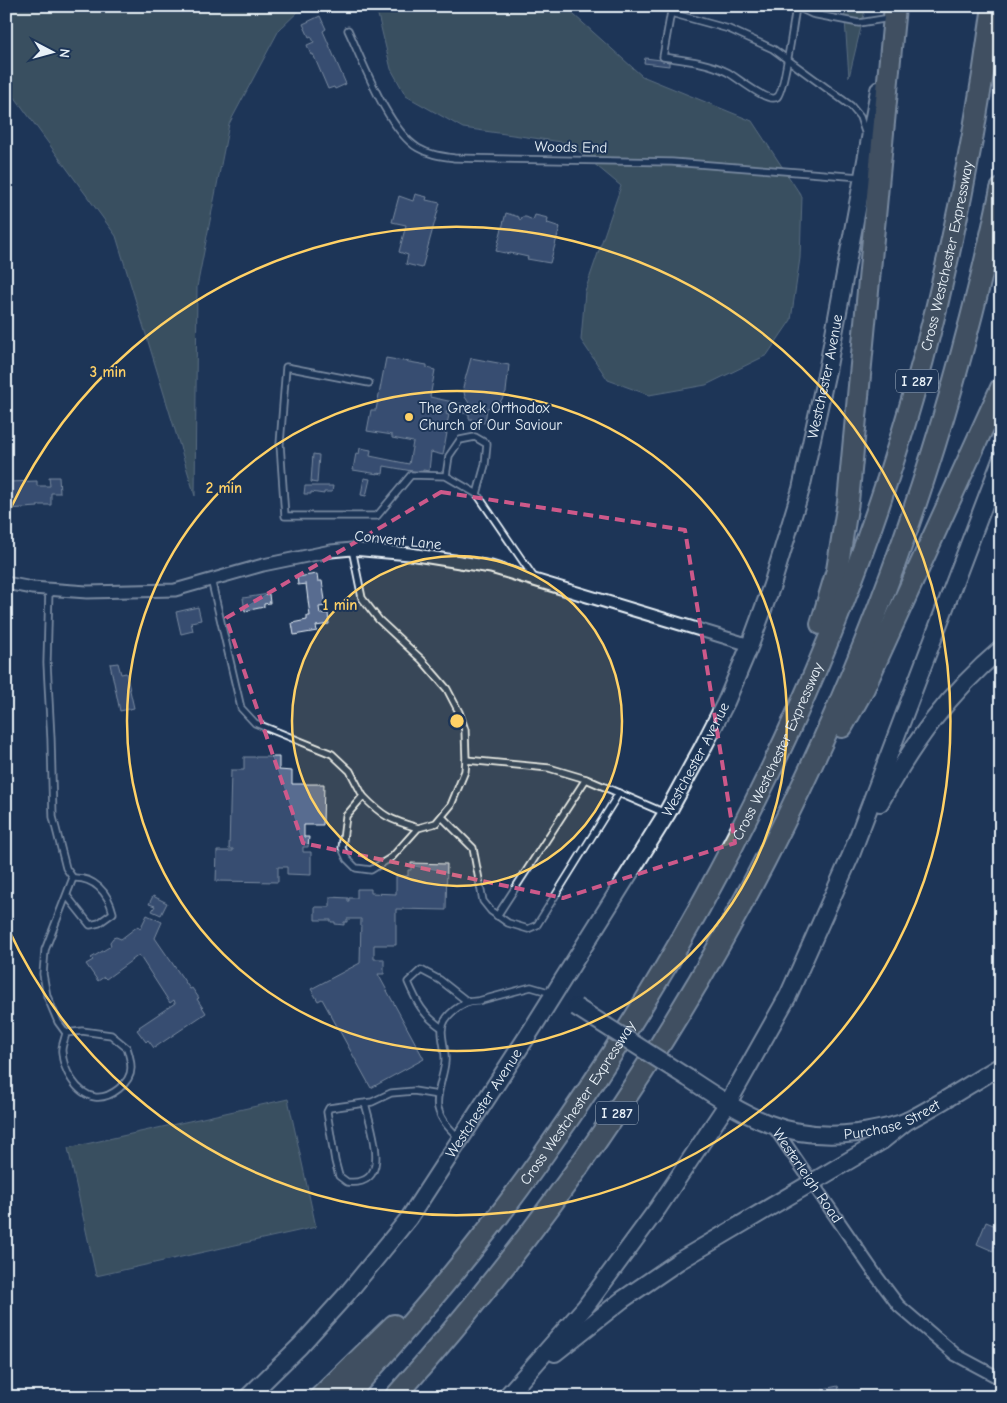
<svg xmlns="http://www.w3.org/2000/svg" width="1007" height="1403" font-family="'Comic Neue',sans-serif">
	<rect width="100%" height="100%" fill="#1d3557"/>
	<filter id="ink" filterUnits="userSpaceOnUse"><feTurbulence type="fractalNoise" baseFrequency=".02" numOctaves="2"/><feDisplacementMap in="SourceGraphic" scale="10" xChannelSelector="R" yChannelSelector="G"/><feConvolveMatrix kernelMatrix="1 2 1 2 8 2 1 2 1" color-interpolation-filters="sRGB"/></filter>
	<g filter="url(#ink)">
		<g fill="#5b706b" stroke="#a2b0b2">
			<path d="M6 6H304L279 30 229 124 197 287 195 496 116 236 6 85Z"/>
			<path d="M370 6H564L642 76 752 121 802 197 800 258 791 320 767 355 706 385 649 395 608 380 581 340 585 291 621 186 569 143 463 128 406 96 391 69 378 15Z"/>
			<path d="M844 6H866L849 77Z"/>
			<path d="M288 1099 316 1227 96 1276 68 1148Z"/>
		</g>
		<g fill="#596c90" stroke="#e8f1f8">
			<path d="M320 16 326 29 323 31 346 84 335 89 334 87 328 89 313 54 311 55 307 45 314 42 311 36 309 37 303 24Z"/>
			<path d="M645 58 669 61V66L644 63Z"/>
			<path d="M415 194 427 197 426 200 440 203 422 268 406 264 408 255 399 252 406 225 392 222 399 196 413 201Z"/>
			<path d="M506 213 519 217V219L521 220 522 217H526L533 220 535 215 548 218 547 224 548 223 560 227 550 263 527 259 528 257 510 253V254L496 251Z"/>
			<path d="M386 358 427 365V368L435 370 430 397 471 406 465 397 463 387 471 358 509 365 506 392 499 404 487 408 485 423 472 421V419H469V414L447 410 446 414 449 415 445 433H447L443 455 431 452 429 471 423 470V473L384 466 383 474 378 473V474L353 470 356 453 359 454 360 448 371 450 370 456 409 464 413 442 392 438V435L367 431 371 410H376Z"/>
			<path d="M313 454 319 455 317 483 311 482Z"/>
			<path d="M49 477H59L60 493H51V505H38V507L8 509V505H6L8 482 37 481V486H50Z"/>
			<path d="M364 478 370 479 366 496 361 495Z"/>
			<path d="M305 486H333L332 492H324V494L311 492V494H304Z"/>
			<path d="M317 574 318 581H322L326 606 319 607 320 614 328 613 329 624 316 626 317 631 294 635 292 623 307 620V616H310L306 584 298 585 297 577Z"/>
			<path d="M269 594 270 603 264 604V607L245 611 243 598Z"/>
			<path d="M198 607 201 620 191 622 193 631 181 634 176 612Z"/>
			<path d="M118 663 121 674 126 673 134 708 120 711 110 664Z"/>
			<path d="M244 757H279V770L292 771V784H324L323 825H304V837H309L308 847H303V852H311V875L287 874V867H278V882L216 881 217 851H233V849H229L231 770H244Z"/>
			<path d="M411 863 447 864 446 910 396 909V945H374V959H384V974H378L424 1059 371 1088 322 999 318 1001 311 989 360 963 361 919H347V922H344V925L335 924V922H331V920H315V907H330V897L348 898V901H349V898H357V889H371V893L396 894V876H408V870H411Z"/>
			<path d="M153 896 167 903 161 915 152 911 155 906 149 904Z"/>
			<path d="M147 915 162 922 155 938 190 989 192 988 199 998 197 999 206 1013 154 1048 148 1040 146 1042 137 1030 140 1028 139 1027 175 1003 174 1000 170 1003 139 955 106 979 104 977 98 981 86 964 93 960 91 958 111 946 110 942 113 938 116 937 121 939 138 926 140 929Z"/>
			<path d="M986 1222 1001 1228 997 1237 1001 1239V1249L994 1246 993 1251 977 1244Z"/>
			<path d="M838 1386 841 1397H823V1389Z"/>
		</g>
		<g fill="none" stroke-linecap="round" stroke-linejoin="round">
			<g stroke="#e8f1f8" stroke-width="9">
				<g id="lane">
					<path d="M672 6 663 57C684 60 708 62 727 72 737 77 768 104 777 97 784 93 794 19 796 7"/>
					<path d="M795 6 812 14 859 23 890 18"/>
					<path d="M671 13 729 29 773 49 851 106 860 117 866 135"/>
					<path d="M348 30C363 62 388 130 418 148 430 155 441 156 454 158L672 162 860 177"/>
					<path d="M369 383 286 367 280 444 285 516H377L411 475 446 476 477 494 535 579"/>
					<path d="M446 476 449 456 460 440 475 437 487 444 485 465 477 494"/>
					<path d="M352 549 362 598 379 620 422 660 447 689 459 712 465 730 466 760 465 771 451 805 436 823 418 828 392 857 371 870 356 868 347 859 342 848 346 816 363 796C383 817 391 820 418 828"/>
					<path d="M211 579 241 708 255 723 332 754 350 771 363 796"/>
					<path d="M49 589 47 663 51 739 53 817 66 868 73 878 45 950 43 974 47 996 58 1022 66 1033 82 1031 111 1035 127 1048C129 1054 131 1061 131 1068 131 1083 110 1099 95 1097 76 1094 63 1069 62 1052 61 1047 65 1039 66 1033"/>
					<path d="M466 760 549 768 586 779 665 813"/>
					<path d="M442 817 473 848 483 901 491 911 508 923 528 929 537 925 619 793"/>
					<path d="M67 896 90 925 99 923 113 913C108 892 94 877 73 878"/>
					<path d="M497 916 586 779"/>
					<path d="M442 1028C423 1015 417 1003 408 982L421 970 440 980 468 1002"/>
					<path d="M365 1103C371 1128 394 1187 347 1182L339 1176 335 1161 327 1112 329 1108 372 1102 391 1093 414 1091 438 1095"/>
					<path d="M460 1139C450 1129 441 1121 438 1108 435 1096 444 1075 445 1062 446 1051 442 1041 442 1031 442 1016 463 1000 478 1001L531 987 552 993"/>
				</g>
			</g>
			<g stroke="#e8f1f8" stroke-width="15">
				<g id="street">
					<path d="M6 583 32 588 87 592 175 590 263 565 331 551 352 549 410 554 491 567 750 645"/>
					<path id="s1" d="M774 1127 875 1274 899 1306 956 1355 1001 1379"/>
				</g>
			</g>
			<g stroke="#e8f1f8" stroke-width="20">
				<g id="secondary">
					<path d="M880 803C913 743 948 694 1001 649"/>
					<path id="s2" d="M688 1078C745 1116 786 1142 857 1133 874 1130 893 1128 909 1120 940 1104 970 1084 1001 1066"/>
					<path d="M555 1353 622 1300 679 1261 882 1141 907 1121"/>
					<path id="s3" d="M248 1397 300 1346 346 1295 409 1218 532 1029 667 813 703 747 726 702 750 645 772 585 801 489 828 366 879 90"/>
					<path d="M506 1397 586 1306 658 1208 728 1103 788 996 851 855 1001 460"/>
				</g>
			</g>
			<g stroke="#e8f1f8" stroke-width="24">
				<g id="highway">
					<path d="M821 624 837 570 848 502 895 6"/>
					<path d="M842 727 864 688 1001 388"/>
					<path d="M320 1397 394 1325"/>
					<path id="s4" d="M346 1397C416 1320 484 1240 544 1154 714 915 847 644 923 360 954 243 977 126 993 6"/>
					<path d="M395 1397C706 1048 906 645 1001 189"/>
				</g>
			</g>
			<use href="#lane" stroke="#1d3557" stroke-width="5.5"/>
			<use href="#street" stroke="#1d3557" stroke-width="11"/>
			<use href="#secondary" stroke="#1d3557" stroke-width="16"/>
			<use href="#highway" stroke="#6b706d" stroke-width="20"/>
			<g stroke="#e8f1f8" stroke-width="20" stroke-linecap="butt">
				<path id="secondary-bridge" d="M576 1007 688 1078"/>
			</g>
			<use href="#secondary-bridge" stroke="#1d3557" stroke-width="16"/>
		</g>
	</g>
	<path d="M0 0H1007V1403H0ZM441 492 685 530 735 843 563 898 303 843 226 618Z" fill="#1d3557" fill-opacity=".55" fill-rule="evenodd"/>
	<path fill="none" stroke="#cd598a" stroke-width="4" stroke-dasharray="10 6" stroke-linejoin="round" d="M441 492 685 530 735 843 563 898 303 843 226 618Z"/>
	<circle cx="457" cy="721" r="165" fill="#ffd166" fill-opacity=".12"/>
	<g fill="none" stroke="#ffd166" stroke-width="2.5">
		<circle cx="457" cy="721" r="165"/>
		<circle cx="457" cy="721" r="330"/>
		<path d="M7 516A494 494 0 1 1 7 926"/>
	</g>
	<circle fill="#ffd166" stroke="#1d3557" stroke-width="2" cx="409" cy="417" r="5"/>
	<g text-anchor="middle" stroke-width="4" stroke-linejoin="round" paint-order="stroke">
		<g fill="#1d3557" stroke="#abb9c8" stroke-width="1">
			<rect x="896" y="369.5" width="42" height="23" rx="4"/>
			<rect x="596" y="1101.5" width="42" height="23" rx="4"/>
		</g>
		<g font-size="14" font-weight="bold" fill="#e8f1f8">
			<text x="917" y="386">I 287</text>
			<text x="617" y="1118">I 287</text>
		</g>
		<g font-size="15" fill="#e8f1f8" stroke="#1d3557">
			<text transform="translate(571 147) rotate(1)" y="5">Woods End</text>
			<text dy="5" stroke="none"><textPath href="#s4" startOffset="1305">Cross Westchester Expressway</textPath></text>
			<text dy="5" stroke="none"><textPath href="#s3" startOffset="1188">Westchester Avenue</textPath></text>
			<text transform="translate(398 540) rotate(6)" y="5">Convent Lane</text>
			<text dy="5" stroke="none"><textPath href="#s4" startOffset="780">Cross Westchester Expressway</textPath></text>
			<text dy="5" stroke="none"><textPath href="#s3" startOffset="782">Westchester Avenue</textPath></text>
			<text dy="5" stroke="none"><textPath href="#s4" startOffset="375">Cross Westchester Expressway</textPath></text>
			<text dy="5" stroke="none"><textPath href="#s3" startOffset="378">Westchester Avenue</textPath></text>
			<text dy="5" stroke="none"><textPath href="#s2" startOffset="220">Purchase Street</textPath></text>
			<text dy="5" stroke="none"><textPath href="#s1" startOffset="59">Westerleigh Road</textPath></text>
		</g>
		<g font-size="15" fill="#e8f1f8" stroke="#1d3557" text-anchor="start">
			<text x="419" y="413">The Greek Orthodox<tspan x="419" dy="17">Church of Our Saviour</tspan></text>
		</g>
	</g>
	<circle cx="457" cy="721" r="8" fill="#ffd166" stroke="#1d3557" stroke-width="2.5"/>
	<g font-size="15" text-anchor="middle" font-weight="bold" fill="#ffd166" stroke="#1d3557" stroke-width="4" stroke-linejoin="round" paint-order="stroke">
		<text x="108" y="377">3 min</text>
		<text x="224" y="493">2 min</text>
		<text x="340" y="610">1 min</text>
	</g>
	<rect width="1007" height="1403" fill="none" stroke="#1d3557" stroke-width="25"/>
	<rect x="12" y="12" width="982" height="1378" fill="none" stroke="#e8f1f8" stroke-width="2" filter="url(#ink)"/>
	<g transform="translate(52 52) rotate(96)" stroke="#1d3557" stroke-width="4" paint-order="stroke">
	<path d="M0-4L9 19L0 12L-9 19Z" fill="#e8f1f8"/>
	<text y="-8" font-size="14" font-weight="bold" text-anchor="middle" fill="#e8f1f8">N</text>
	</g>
</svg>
